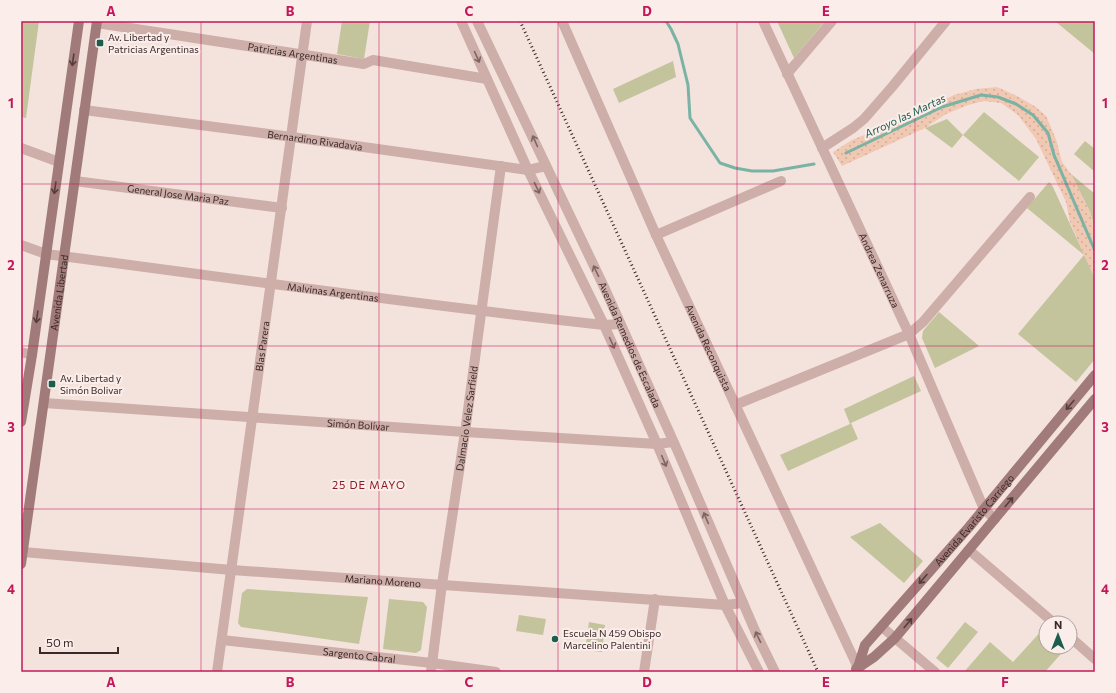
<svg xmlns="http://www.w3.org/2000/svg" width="1116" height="693" font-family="Commissioner,sans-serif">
	<defs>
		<pattern id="sand-dots" width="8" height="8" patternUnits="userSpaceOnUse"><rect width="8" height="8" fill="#f1c8b2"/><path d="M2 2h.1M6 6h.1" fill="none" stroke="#cfac99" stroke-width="1.8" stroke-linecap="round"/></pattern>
	</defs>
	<rect width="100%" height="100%" fill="#f4e2dd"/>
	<g fill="#c3c49c">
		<path d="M21 21H39L26 118 21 117Z"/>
		<path d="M342 21H370L364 59 337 54Z"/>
		<path d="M777 21H825L794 58Z"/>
		<path d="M1057 21H1095V54L1056 22Z"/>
		<path d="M673 61 676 77 619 103 613 89Z"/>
		<path d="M984 112 1039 157 1019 181 963 135 952 148 925 128 947 119 963 135Z"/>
		<path d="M1085 141 1095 149V172L1074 154Z"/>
		<path d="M1071 174 1095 194V229L1090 212Z"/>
		<path d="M1049 182 1052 185 1095 278V359L1076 382 1018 334 1084 255 1027 208Z"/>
		<path d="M939 312 979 346 935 368 922 338 923 331Z"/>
		<path d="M914 376 921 391 851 423 858 439 788 471 780 455 850 424 844 409Z"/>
		<path d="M880 523 923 561 904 583 850 537Z"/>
		<path d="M247 589 368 597 359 644 241 627 238 623 242 593Z"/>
		<path d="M389 599 423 602 427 607 421 650 416 653 383 649Z"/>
		<path d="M519 615 546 619 543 635 516 631Z"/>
		<path d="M589 622 605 625 602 652 585 650Z"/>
		<path d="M965 622 978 632 948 668 936 658Z"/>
		<path d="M1044 628 1046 630V647H1067L1045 672H964L990 642 1013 662Z"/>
	</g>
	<path fill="url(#sand-dots)" d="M997 87 1017 96 1036 107 1046 116 1056 139 1062 162 1071 174 1090 212 1095 229V278L1084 255 1070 222 1066 202 1036 139 1018 115 1001 103 984 101 968 105 946 114 925 128 842 166 833 152 852 140 903 119 954 95 976 89Z"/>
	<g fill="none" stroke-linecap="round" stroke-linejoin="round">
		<g stroke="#7ab3a4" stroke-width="3">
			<path d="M666 21 671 29 678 44 688 85 690 118 720 163 735 168 752 171H773L814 164"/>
			<path d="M846 153 942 107 981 95 998 97 1016 104 1033 115 1048 133 1054 155 1095 251"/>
		</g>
		<g stroke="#cdaea8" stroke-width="10">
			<path d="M461 21 528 170 604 325 657 444 725 605 759 672"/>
			<path id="s1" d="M477 21 605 289 679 454 756 633 775 672"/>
			<path id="s2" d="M562 21 656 235 860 672"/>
			<path id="s3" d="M763 21 909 334 984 509 995 519"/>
			<path id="s4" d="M97 23 364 64 373 60 487 79"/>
			<path d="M787 74 832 21"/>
			<path id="s5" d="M84 110 292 137 528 170 546 166"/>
			<path d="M21 148 59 162"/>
			<path d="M822 148 853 128 864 119 892 87 946 21"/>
			<path id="s6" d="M75 181 282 208"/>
			<path d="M656 235 781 181"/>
			<path id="s7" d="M21 245 46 254C232 278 418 305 604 325L620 324"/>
			<path d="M21 352 32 355"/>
			<path id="s8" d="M44 403 465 432 657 444 673 442"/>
			<path d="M735 405 909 334 923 322 1030 197"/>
			<path d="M969 550 1054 623"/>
			<path id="s9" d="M23 552 232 570 725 605 743 603"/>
			<path d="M882 627 935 672"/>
			<path d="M1070 637 1095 659"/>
			<path id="s10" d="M222 640 432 663 496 672"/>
			<path id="s11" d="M217 672 307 21"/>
			<path id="s12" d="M431 672 442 584 465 432 501 166"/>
			<path d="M644 672 655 599"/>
		</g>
		<g stroke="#a17b79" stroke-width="10">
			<path d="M21 422 32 355 79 21"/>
			<path id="s13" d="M21 564 97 21"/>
			<path id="s14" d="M858 667 865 645 969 527 1095 375"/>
			<path d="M856 669 874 657 895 638 1095 399"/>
		</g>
		<path stroke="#3a2929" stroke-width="3" stroke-dasharray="1 3" stroke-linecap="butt" d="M520 21 818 672"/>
	</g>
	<defs><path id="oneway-shaft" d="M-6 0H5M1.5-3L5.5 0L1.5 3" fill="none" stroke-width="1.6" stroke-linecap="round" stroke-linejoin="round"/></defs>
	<g stroke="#7c6562">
		<use href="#oneway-shaft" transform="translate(477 57) rotate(66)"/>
		<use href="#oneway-shaft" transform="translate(535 141) rotate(-114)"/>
		<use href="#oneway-shaft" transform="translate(537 188) rotate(64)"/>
		<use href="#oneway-shaft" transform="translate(596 271) rotate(-116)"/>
		<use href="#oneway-shaft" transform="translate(612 343) rotate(66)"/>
		<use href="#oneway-shaft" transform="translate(664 461) rotate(67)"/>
		<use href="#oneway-shaft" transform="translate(706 518) rotate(-113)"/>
		<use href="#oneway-shaft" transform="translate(758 637) rotate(-116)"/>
	</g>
	<g stroke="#543e3d">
		<use href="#oneway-shaft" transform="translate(73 60) rotate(98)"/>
		<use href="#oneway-shaft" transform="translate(55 188) rotate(98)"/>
		<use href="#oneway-shaft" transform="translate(37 317) rotate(98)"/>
		<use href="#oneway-shaft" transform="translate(1070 405) rotate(130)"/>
		<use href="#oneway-shaft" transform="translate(1009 502) rotate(-50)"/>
		<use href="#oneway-shaft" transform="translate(923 579) rotate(131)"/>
		<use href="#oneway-shaft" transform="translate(908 623) rotate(-50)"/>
	</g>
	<path fill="none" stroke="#c2185b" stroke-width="1" stroke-opacity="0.55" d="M201 21V672M379 21V672M558 21V672M737 21V672M915 21V672M21 184H1095M21 346H1095M21 509H1095"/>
	<g fill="#1b5e4e" stroke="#fbeeea" stroke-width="1.5">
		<rect x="96" y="39" width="8" height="8" rx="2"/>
		<rect x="48" y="380" width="8" height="8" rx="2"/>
		<circle cx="555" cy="639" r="4"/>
	</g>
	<g text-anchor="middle" stroke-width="4" stroke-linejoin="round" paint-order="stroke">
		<g font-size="10" fill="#3a2929" stroke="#fbeeea" text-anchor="start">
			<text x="108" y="41">Av. Libertad y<tspan x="108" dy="12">Patricias Argentinas</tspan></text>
			<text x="60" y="382">Av. Libertad y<tspan x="60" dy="12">Simón Bolivar</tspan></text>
			<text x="563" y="637">Escuela N 459 Obispo<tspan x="563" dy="12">Marcelino Palentini</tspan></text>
		</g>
		<g font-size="10" fill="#3a2929" stroke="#fbeeea">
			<text dy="4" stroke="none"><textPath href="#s4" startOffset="198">Patricias Argentinas</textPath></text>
			<text dy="4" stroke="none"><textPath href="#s5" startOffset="233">Bernardino Rivadavia</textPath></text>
			<text dy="4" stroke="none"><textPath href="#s6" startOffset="104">General Jose Maria Paz</textPath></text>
			<text dy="4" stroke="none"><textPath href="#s3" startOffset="275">Andrea Zenarruza</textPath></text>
			<text dy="4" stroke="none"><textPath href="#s13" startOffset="274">Avenida Libertad</textPath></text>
			<text dy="4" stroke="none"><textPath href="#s7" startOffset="316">Malvinas Argentinas</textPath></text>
			<text dy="4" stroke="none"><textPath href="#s1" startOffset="358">Avenida Remedios de Escalada</textPath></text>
			<text dy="4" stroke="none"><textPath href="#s11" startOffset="329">Blas Parera</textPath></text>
			<text dy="4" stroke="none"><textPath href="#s2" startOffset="358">Avenida Reconquista</textPath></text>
			<text dy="4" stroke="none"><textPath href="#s12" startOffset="256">Dalmacio Velez Sarfield</textPath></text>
			<text dy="4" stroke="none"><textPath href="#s8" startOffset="315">Simón Bolívar</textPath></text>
			<text dy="4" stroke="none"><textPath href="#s14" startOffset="189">Avenida Evaristo Carriego</textPath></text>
			<text dy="4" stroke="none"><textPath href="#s9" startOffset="361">Mariano Moreno</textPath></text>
			<text dy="4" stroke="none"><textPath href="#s10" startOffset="138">Sargento Cabral</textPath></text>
		</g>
		<g font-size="11" font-style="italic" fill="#1b5e4e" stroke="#fbeeea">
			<text transform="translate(905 116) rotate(-25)" y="4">Arroyo las Martas</text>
		</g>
		<g font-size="11" letter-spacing="1" fill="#8e1c24" stroke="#fbeeea">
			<text x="369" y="489">25 DE MAYO</text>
		</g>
	</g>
	<rect width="1116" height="693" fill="none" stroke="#fbeeea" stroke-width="44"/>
	<g transform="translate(1058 635)"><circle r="19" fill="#fbeeea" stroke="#ae9f9d"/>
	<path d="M0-3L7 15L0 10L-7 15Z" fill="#1b5e4e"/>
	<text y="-6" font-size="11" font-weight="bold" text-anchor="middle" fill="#3a2929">N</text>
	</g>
	<path d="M40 647v6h78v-6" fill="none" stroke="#3a2929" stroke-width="2"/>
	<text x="46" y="647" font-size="12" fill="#3a2929" stroke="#fbeeea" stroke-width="3" paint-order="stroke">50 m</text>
	<rect x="22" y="22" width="1072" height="649" fill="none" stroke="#c2185b" stroke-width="1.5"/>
	<g font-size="13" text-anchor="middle" font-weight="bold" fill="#c2185b">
		<text x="111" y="16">A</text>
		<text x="290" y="16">B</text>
		<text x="469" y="16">C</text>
		<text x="647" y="16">D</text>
		<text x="826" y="16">E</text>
		<text x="1005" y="16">F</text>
		<text x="11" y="108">1</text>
		<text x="1105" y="108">1</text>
		<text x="11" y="270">2</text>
		<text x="1105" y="270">2</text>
		<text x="11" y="432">3</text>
		<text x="1105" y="432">3</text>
		<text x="11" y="594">4</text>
		<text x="1105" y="594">4</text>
		<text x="111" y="687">A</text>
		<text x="290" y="687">B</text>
		<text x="469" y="687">C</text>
		<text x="647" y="687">D</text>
		<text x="826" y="687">E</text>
		<text x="1005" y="687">F</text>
	</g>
</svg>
